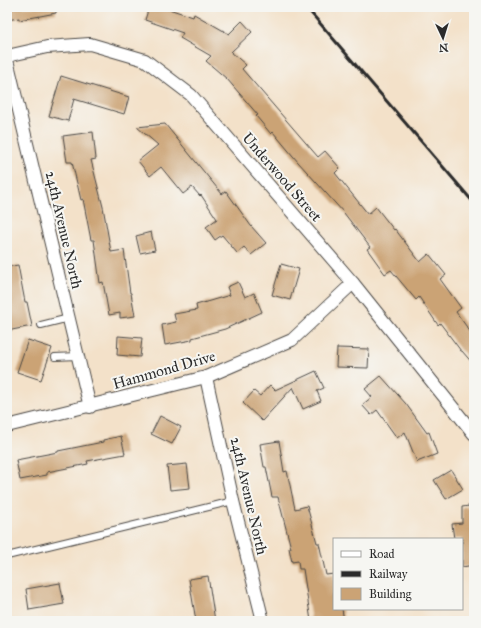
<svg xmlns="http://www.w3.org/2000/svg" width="481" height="628" font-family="'IM FELL Great Primer',serif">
	<rect width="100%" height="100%" fill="#f6f6f2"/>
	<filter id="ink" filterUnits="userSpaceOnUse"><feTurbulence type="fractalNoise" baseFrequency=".025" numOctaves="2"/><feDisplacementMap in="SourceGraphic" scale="8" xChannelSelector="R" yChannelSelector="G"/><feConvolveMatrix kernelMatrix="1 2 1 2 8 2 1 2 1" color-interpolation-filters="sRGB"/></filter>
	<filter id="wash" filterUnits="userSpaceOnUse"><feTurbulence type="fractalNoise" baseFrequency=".012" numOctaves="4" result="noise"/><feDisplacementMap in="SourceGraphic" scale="16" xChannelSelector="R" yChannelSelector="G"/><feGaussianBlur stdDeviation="0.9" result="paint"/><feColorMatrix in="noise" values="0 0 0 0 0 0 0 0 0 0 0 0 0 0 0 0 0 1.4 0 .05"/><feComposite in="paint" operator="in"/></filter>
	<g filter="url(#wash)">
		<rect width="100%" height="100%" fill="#f3e1c9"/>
		<g id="blocks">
			<g fill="#cba375">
				<path d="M7 7H56V13L19 20V18L7 20Z"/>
				<path d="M149 7H163L193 17 194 14 229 34 242 21 252 32 231 52 246 65 242 69 318 157 325 151 340 168 335 173 368 214 376 207 394 230 395 229 420 262 429 254 446 275 440 279 461 308 456 312 474 337V365L462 351H461L440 323 438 325 419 297 416 300 391 270 385 274 367 249 370 247 344 213 298 162 273 132 271 134 256 116 258 115 227 79 206 61 211 56 180 38 183 33 145 20Z"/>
				<path d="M61 76 129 97 124 114 74 99 68 121 49 116Z"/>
				<path d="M165 124 222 194 226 191 251 226 266 243 251 255 244 247 237 253 222 235 215 240 206 227 217 219 201 195 200 196 192 187 183 194 161 167 150 176 138 161 158 145 137 127Z"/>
				<path d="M93 132 96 159 91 160 103 207 111 252 124 250 130 293H131L135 316 120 318V313L109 315 103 282 100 283 94 240H91L83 199 81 200 72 162H67L63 136Z"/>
				<path d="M151 232 155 250 140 253 136 236Z"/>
				<path d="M281 264 299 269 290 300 272 295Z"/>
				<path d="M18 265 25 302H27L32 326 7 331V267Z"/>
				<path d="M238 282 245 297 254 293 262 312 225 329 192 338V340L165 345 162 325 176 322 174 314 197 310 196 305 230 295 227 287Z"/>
				<path d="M118 336 142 338 140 357 117 355Z"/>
				<path d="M28 340 52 348 41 380 17 372Z"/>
				<path d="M337 348 369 349 368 368 336 367Z"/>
				<path d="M316 371 324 388 317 391 321 401 303 409 293 387 262 421 243 403 254 391 260 396 270 385 275 390Z"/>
				<path d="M381 376 406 404 427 433 429 432 437 454 417 462 405 432 397 438 377 410 371 415 362 405 372 397 365 389Z"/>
				<path d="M160 416 181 427 172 444 151 434Z"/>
				<path d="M121 436 125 454 87 461 88 464 47 472V475L20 480 16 460 58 452V451L103 442V440Z"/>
				<path d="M279 441 284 472 287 471 295 509 307 506 317 543H319L326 575 334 574V609H342L344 621H311L303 569H299L298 561 292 562 289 548H291L278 497H272L266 467H264L260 444Z"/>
				<path d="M187 464 190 488 170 490 167 466Z"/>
				<path d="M451 470 463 489 446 499 434 480Z"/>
				<path d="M469 506 474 537V565L462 567V539H454L452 524 462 523V507Z"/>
				<path d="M208 576 215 621H196L189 579Z"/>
				<path d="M60 583 64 604 29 610 26 589Z"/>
			</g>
		</g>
	</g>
	<g filter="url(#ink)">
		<use href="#blocks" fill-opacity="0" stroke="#494643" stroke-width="1"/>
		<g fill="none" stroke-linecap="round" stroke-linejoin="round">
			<g stroke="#494643" stroke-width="8">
				<g id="service">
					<path d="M41 325 69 318"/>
					<path d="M55 357 78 356"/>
					<path d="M7 556 233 501"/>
				</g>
			</g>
			<g stroke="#494643" stroke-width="14">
				<g id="minor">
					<path d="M7 56 47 47 90 44 145 60 191 95 353 283 474 434"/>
					<path d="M7 60 90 407"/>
					<path d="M206 377 233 501 263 621"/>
					<path d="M7 426 206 377 292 340 353 283"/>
				</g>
			</g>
			<use href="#service" stroke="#fff" stroke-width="6"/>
			<use href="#minor" stroke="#fff" stroke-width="12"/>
			<path stroke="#2b2b2b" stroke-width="3" d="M306 7 474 203"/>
		</g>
	</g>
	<g text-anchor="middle" stroke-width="4" stroke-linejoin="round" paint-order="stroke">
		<g font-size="15" fill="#2b2b2b" stroke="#f6f6f2">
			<text transform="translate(282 177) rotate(49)" y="5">Underwood Street</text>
			<text transform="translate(64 230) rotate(77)" y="5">24th Avenue North</text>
			<text transform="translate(164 370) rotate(-16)" y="5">Hammond Drive</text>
			<text transform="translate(249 496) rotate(77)" y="5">24th Avenue North</text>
		</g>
	</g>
	<rect width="481" height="628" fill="none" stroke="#f6f6f2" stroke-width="24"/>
	<rect x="333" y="538" width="130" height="72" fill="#f6f6f2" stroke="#a5a5a2"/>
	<rect x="341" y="551" width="20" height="6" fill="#ffffff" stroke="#a5a5a2"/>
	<text x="369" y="558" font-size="12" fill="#2b2b2b">Road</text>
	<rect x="341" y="571" width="20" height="6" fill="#2b2b2b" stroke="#a5a5a2"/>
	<text x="369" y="578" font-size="12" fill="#2b2b2b">Railway</text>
	<rect x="341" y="588" width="20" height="12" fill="#cba375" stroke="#a5a5a2"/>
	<text x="369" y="598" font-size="12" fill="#2b2b2b">Building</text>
	<g transform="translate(443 38) rotate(176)" stroke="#f6f6f2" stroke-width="3" paint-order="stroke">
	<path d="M0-3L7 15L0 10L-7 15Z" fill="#2b2b2b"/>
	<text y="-6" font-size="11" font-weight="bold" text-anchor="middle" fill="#2b2b2b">N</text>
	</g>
</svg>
